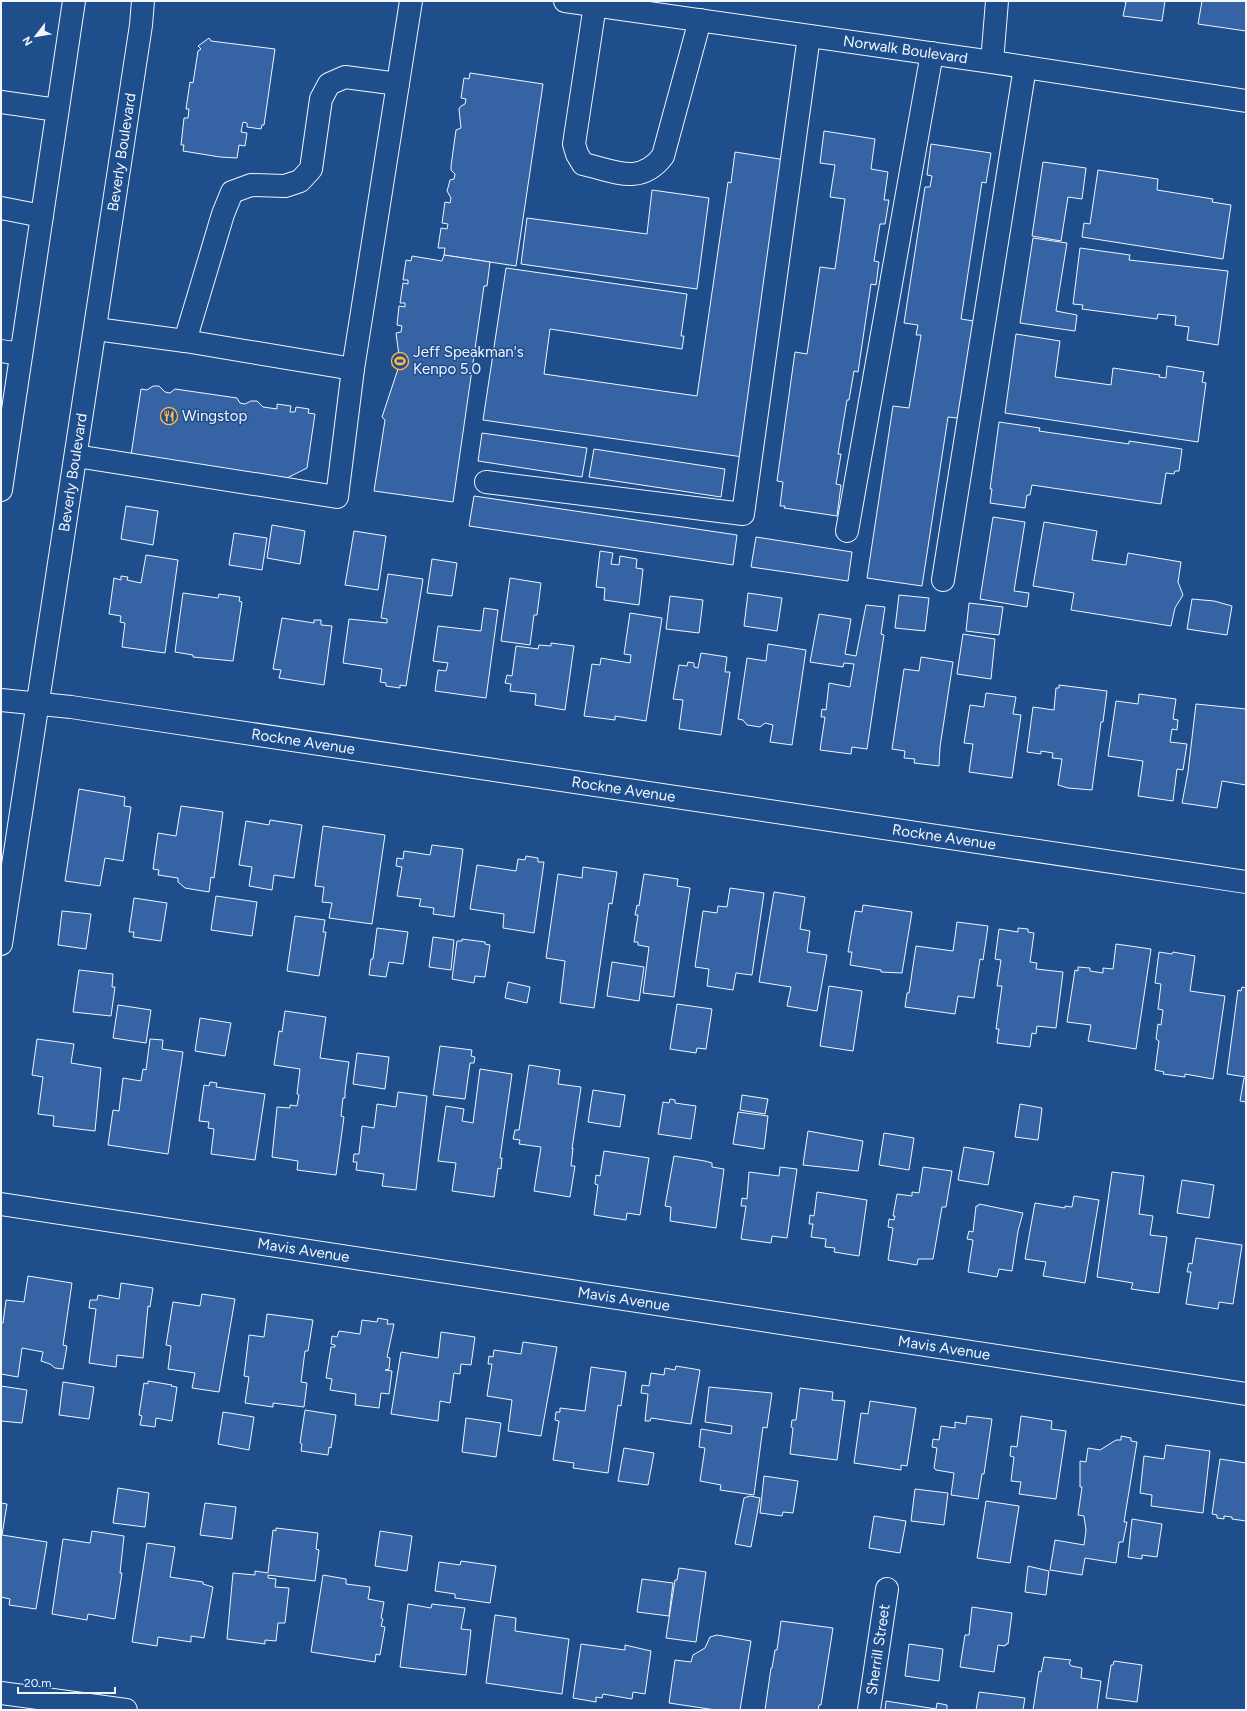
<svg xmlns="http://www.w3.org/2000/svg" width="1247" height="1711" font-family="Figtree,sans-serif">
	<rect width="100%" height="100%" fill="#1f4e8c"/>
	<g fill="#3563a3" stroke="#f2f6ff">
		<path d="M1120 1H1165L1162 21 1123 16 1126 2Z"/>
		<path d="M1202 1H1246V31L1198 24Z"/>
		<path d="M209 38 211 41 275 49 264 125H262L261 129 247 127V123L243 122 241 132 247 133 245 146 239 145 237 158 220 157 183 151 184 145H181L184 118H188L189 109H186L190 82 193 83 198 51 201 49 198 46Z"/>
		<path d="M470 73 543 84 516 266 444 255 445 248H438L441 228 447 229 448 224 442 223 445 202 450 203 451 198 447 191 449 184 450 180 454 179 455 174 451 170V166L456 130 461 128 459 109 461 106 465 104 466 99 461 98 464 78 469 79Z"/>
		<path d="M824 131 875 139 871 169 888 172 884 200H889L885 224H880L874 261 879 262 876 285 871 284 858 372 854 371 849 400H847L838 454H841L836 484 841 485 837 516 784 508 785 506H780L783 482 777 481 795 352 807 354 820 267 835 269 845 199 830 197 835 165 820 163Z"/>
		<path d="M931 144 991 153 986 183 982 182 961 319 980 322 966 419 948 417 922 586 867 578 893 406 909 408 921 335H916L918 325 904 323 925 187H930L932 176 927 175Z"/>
		<path d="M735 152 786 160 743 457 483 420 506 268 687 294 681 336H684L682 349 550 329 544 374 697 396 728 182 731 183Z"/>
		<path d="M1043 162 1086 168 1082 199 1068 197 1061 241 1032 236Z"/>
		<path d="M1098 170 1158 179 1157 190 1213 199 1212 202 1231 205 1223 259 1082 237 1084 223 1090 224Z"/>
		<path d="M652 190 709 198 697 289 521 264 527 218 647 234Z"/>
		<path d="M1033 238 1067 243 1056 311 1077 315 1075 331 1020 323Z"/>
		<path d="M1080 248 1130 255 1129 260 1228 271 1218 345 1187 340 1189 327 1175 325 1176 316 1158 314 1157 319 1082 309 1083 305 1073 304Z"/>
		<path d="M444 255 490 262 487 286H484L453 502 374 491 385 420 382 417 400 363 396 333 401 332 402 326 397 325 399 306 405 307V303H400L403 283 408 284V280H403L406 260 411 261 412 256 442 261Z"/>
		<path d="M1016 334 1060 341 1055 377 1111 385 1113 368 1160 375 1159 377 1166 378 1167 366 1204 372 1202 382 1206 383 1198 442 1005 413Z"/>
		<path d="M153 386H159L165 392 170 393 175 389 237 398 240 403 245 404 251 401H257L263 407 277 409V404L291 406 290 412H295L296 407 309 409 308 413 315 414 307 468 287 478 131 455 141 389 147 390Z"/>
		<path d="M999 422 1040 428 1039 431 1129 444V441L1182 449 1179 471H1175L1174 474 1166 473 1161 504 1032 485 1030 495H1027L1025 508 990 503 992 489H990Z"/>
		<path d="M482 433 587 448 582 477 478 461Z"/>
		<path d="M594 449 725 469 721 497 589 477Z"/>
		<path d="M474 496 737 535 733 565 469 526Z"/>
		<path d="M126 506 158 511 153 545 121 539Z"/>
		<path d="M993 517 1025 522 1014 591 1029 593 1027 607 980 599Z"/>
		<path d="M1044 522 1097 531 1092 560 1126 565 1128 553 1181 562 1178 582 1183 595 1175 608 1171 626 1071 610 1074 593 1033 586Z"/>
		<path d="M272 525 305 531 300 564 267 558Z"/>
		<path d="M354 531 386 536 378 590 345 585Z"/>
		<path d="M234 533 267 538 262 570 229 565Z"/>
		<path d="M756 537 852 552 848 581 751 567Z"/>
		<path d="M600 551 613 553 611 564 619 565 620 556 637 559 636 568 643 569 639 605 604 600 605 588 596 587Z"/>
		<path d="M146 555 178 560 165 653 122 647 125 623 120 622 121 616 109 614 114 578 121 580V576L128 577 127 580 141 583Z"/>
		<path d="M432 559 457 563 452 596 427 593Z"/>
		<path d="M388 574 423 579 406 686 400 685V688L386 686V683L380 682 382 669 343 663 349 619 387 623V619L381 618Z"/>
		<path d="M510 578 541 583 537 615H534L530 645 501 641Z"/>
		<path d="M183 593 218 598 219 594 240 597 239 601 242 602 233 661 193 657V655L175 652Z"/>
		<path d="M748 593 782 598 777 631 744 626Z"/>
		<path d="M899 595 929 598 925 631 895 628Z"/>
		<path d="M670 596 703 600 699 633 666 629Z"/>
		<path d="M1192 599 1214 601 1232 606 1227 635 1187 629Z"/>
		<path d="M969 603 1003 607 999 635 966 631Z"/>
		<path d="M866 605 885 607 881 634 884 635 867 749 852 747 851 754 820 750 825 717H821L822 709 826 710 829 683 850 687 854 664 844 663 843 667 810 662 819 614 851 619 845 654 856 656Z"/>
		<path d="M484 608 498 610 486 698 435 691 438 670 446 671 448 663 433 661 438 626 481 631Z"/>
		<path d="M630 613 662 618 646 721 615 716V720L584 716 592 664 600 665 601 658 630 663 631 655 624 654Z"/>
		<path d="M282 618 314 623V620H321V625L332 626 324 685 279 678 281 670 273 669Z"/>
		<path d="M963 634 995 639 991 679 957 674Z"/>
		<path d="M551 643 574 646 565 710 535 705 536 694 510 691 511 684 505 683 507 675 512 676 516 646 538 649 539 645 551 646Z"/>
		<path d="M768 644 806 650 792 745 770 742 773 725 765 723 760 727 747 725 743 720 738 719 747 658 766 661Z"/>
		<path d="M701 653 727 657 725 672H730L721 735 679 729 683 700 673 699 679 665 687 666 688 662 694 663V667L698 668Z"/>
		<path d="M921 657 953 662 940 747 939 766 914 763 915 759 904 758 905 751 892 749 904 669 919 671Z"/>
		<path d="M1059 685 1107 691 1103 722H1101L1092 790 1068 788 1058 785 1062 759 1052 758 1053 753 1041 751V754L1027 752 1033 707 1054 710 1056 688H1059Z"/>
		<path d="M986 693 1016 697 1013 714 1021 715 1012 778 969 772 973 744 964 743 970 705 984 707Z"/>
		<path d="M1139 694 1176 699 1173 719 1178 720 1177 730 1172 729 1170 742 1187 744 1183 770 1177 769 1173 801 1138 796 1143 761 1108 756 1116 701 1138 704Z"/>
		<path d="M1196 704 1246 709V785L1222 781 1217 808 1182 803 1188 772Z"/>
		<path d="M79 789 125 797 124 806 131 807 123 861 105 858 100 886 65 881Z"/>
		<path d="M181 806 223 812 214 878 211 877 209 892 185 888 178 882V878L158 875 159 870 153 869 158 833 176 836Z"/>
		<path d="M270 820 302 825 294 878 274 875 272 890 249 886 252 867 239 865 246 821 269 825Z"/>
		<path d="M323 826 385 835 372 924 329 918 332 903 322 902 324 887 315 886Z"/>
		<path d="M432 845 463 849 454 917 433 914 434 908 419 906 421 899 397 896 402 867 396 866 397 858 403 859 404 851 430 855Z"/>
		<path d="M526 856 538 858V862H544L534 933 503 928 504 914 470 909 477 865 516 871 518 859 525 860Z"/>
		<path d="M583 867 617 872 612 904 609 903 594 1008 560 1003 565 961 546 958 558 874 582 878Z"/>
		<path d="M644 874 678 879 677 886 690 888 674 997 643 993 649 947 638 945V942H634L638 915H635L637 905 639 906Z"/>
		<path d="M730 888 764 893 752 975 736 973 733 990 707 986 709 969 695 967 703 911 717 913 718 906 727 907Z"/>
		<path d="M774 892 805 897 800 929 810 931 807 952 827 955 817 1011 787 1006 791 987 759 982Z"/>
		<path d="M216 896 257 902 252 936 211 930Z"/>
		<path d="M134 898 167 903 161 941 133 937 134 932H129Z"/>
		<path d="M863 905 912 912 902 973 881 972V970L850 965 852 952H848L855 911 862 912Z"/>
		<path d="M62 911 91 914 86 949 58 945Z"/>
		<path d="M295 916 325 920 323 932H326L319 976 287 971Z"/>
		<path d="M957 922 988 926 983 960 980 959 974 998 958 996 955 1014 905 1007 907 993H909L916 946 953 951Z"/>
		<path d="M377 928 408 932 403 964 389 962 386 977 369 975 371 959H373Z"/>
		<path d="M1018 928 1028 929V932L1034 933 1030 962 1037 963 1036 969 1063 972 1056 1028 1037 1026 1036 1034 1032 1033 1030 1047 997 1043 999 1029H996L1002 986H997L1001 960 995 959 999 929 1018 932Z"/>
		<path d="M433 937 454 940 451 970 429 967Z"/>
		<path d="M462 939 485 942V944L490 945 485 977 475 976 474 983 452 979 457 941H462Z"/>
		<path d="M1116 944 1151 949 1136 1049 1088 1041 1091 1025 1067 1022 1075 970 1078 971V967L1090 968V971L1103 973V968L1113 969Z"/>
		<path d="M1159 952 1172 954 1173 952 1195 956 1190 991 1225 996 1213 1079 1185 1074V1077L1163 1074 1164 1072 1155 1070 1159 1041 1156 1039 1158 1024 1161 1025 1163 1010 1158 1009 1161 984 1155 983Z"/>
		<path d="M612 962 644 967 639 1001 607 996Z"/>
		<path d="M79 970 113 974 112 987H115L111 1016 73 1012Z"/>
		<path d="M508 982 530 987 527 1003 505 998Z"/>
		<path d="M829 986 862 991 853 1051 820 1046Z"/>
		<path d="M1242 987 1246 988V1077L1227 1074 1238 990 1241 991Z"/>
		<path d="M677 1004 712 1009 706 1049 697 1048 696 1053 670 1049Z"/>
		<path d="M118 1005 151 1010 146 1043 113 1038Z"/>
		<path d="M285 1011 326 1017 320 1058 349 1062 345 1091V1098H343L341 1116 344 1117 336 1175 297 1170 298 1161 272 1157 277 1107 290 1108V1105L297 1106 299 1095 297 1094 300 1069 274 1065 279 1031 282 1032Z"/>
		<path d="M200 1018 231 1023 225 1056 195 1051Z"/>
		<path d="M37 1039 74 1044 71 1063 101 1068 95 1131 53 1126 54 1116 38 1114 43 1077 32 1075Z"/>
		<path d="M150 1039 163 1040 162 1049 183 1052 168 1154 108 1145 113 1110 119 1111 123 1078 141 1081 143 1069 146 1070Z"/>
		<path d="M440 1046 472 1050 471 1056 475 1057 474 1063H470L465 1099 433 1095Z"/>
		<path d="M357 1053 389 1057 385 1089 353 1084Z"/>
		<path d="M529 1065 560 1070 558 1084 581 1087 572 1149 573 1148 571 1166H575L570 1197 534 1191 541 1147 519 1144 520 1140 513 1139 515 1130H519Z"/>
		<path d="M480 1069 512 1074 500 1158H502L501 1169 498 1168 494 1197 452 1191 456 1163 438 1161 446 1106 464 1109 462 1121 473 1123Z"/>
		<path d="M1244 1078H1246V1102L1240 1101Z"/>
		<path d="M210 1082 217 1083 216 1087 265 1094 255 1160 211 1154 214 1129 208 1128 209 1122 199 1121 204 1085 209 1086Z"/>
		<path d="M593 1090 625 1095 620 1127 588 1122Z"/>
		<path d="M398 1092 427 1096 416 1190 382 1186 384 1174 356 1170 357 1162H353L354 1154H359L362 1126 374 1128 377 1104 396 1107Z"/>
		<path d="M742 1095 768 1099 765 1114 740 1110Z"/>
		<path d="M670 1099 675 1100V1103L696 1106 691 1139 658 1134 663 1102 669 1103Z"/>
		<path d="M1020 1104 1042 1108 1038 1140 1015 1137Z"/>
		<path d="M738 1112 768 1116 764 1149 733 1144Z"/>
		<path d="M808 1131 863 1141 858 1171 803 1165Z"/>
		<path d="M884 1133 914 1138 909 1170 879 1165Z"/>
		<path d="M964 1147 994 1152 988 1185 958 1180Z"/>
		<path d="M604 1151 649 1158 640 1215 627 1213 626 1220 594 1215 598 1185 595 1184 596 1175 600 1176Z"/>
		<path d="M674 1156 705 1161 712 1163V1167L724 1169 716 1228 670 1221 671 1207 665 1206Z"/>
		<path d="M780 1167 797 1169 787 1238 772 1236 771 1243 741 1239 746 1206H741L742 1198 747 1199 749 1172 779 1176Z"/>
		<path d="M923 1167 952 1171 946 1207H942L933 1259H918L917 1265 888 1260 893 1228 888 1227 889 1219 894 1220 895 1216H893L897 1194 912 1196V1192L919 1193Z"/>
		<path d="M1112 1172 1144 1176 1139 1214 1153 1216 1150 1235 1167 1237 1159 1293 1131 1289 1133 1283 1097 1277Z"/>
		<path d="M1182 1180 1214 1185 1209 1218 1177 1213Z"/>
		<path d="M817 1192 867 1200 859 1256 834 1252 835 1248 825 1247 826 1239 811 1237 813 1224H809L810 1215 814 1216Z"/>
		<path d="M1074 1196 1099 1200 1085 1283 1043 1276 1046 1262 1025 1259 1035 1203 1065 1208V1206L1072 1207Z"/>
		<path d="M979 1204 1023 1213 1018 1231 1012 1271 999 1269 997 1277 968 1272 973 1240 967 1239 969 1231 973 1232 976 1206H978Z"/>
		<path d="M1196 1238 1242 1245 1233 1304 1219 1302 1218 1309 1186 1304 1191 1272H1187L1189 1263 1192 1264Z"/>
		<path d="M28 1276 72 1283 63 1345 67 1346 63 1369 55 1368 50 1364 41 1361 43 1352 22 1348 18 1377 1 1374V1323H3L6 1300 24 1302Z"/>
		<path d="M121 1283 153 1288 150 1307 148 1306 143 1358 117 1355 116 1367 89 1363 96 1309 89 1308 90 1300H97L98 1295 119 1299Z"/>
		<path d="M202 1294 235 1299 219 1392 192 1388 195 1373 168 1369 171 1346 166 1345 173 1302 200 1306Z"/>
		<path d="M267 1314 313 1320 308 1351H305L301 1382 307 1383 304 1407 273 1403V1407L245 1403 249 1377 244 1376 249 1335 264 1337Z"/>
		<path d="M378 1318 388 1320 387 1324H394L387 1357 390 1358 389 1369 385 1370 392 1371 389 1394 381 1393 379 1408 355 1405 356 1394 330 1390 332 1379 326 1378 331 1347H335V1345L331 1344 332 1336 337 1337 339 1331 360 1334 362 1320 377 1322Z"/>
		<path d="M441 1332 475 1337 471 1365 461 1364 460 1374 454 1373 450 1403 440 1401 438 1421 391 1414 401 1352 438 1358Z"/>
		<path d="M523 1342 557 1347 541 1436 508 1431 512 1400 487 1396 492 1364H488L489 1356 493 1357 494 1350 521 1354Z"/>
		<path d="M676 1366 700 1370 691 1424 651 1418 650 1421H645L648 1394 641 1393 642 1385 649 1386 651 1373 664 1375 665 1368 675 1370Z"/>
		<path d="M591 1367 626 1372 621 1406 618 1405 608 1473 573 1468 574 1463 553 1460 559 1421 555 1420 556 1412H560V1408L585 1411Z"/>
		<path d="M148 1381 172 1385 171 1386 177 1387 172 1421 156 1418 155 1427 140 1425 142 1416 139 1415 144 1383 148 1384Z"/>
		<path d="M63 1382 94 1387 89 1419 59 1415Z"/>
		<path d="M1 1386 27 1390 22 1423 1 1421Z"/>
		<path d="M709 1387 772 1393 767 1428 763 1427 754 1495 720 1490 721 1485 700 1481 705 1448 699 1447 701 1429 731 1434 732 1426 705 1422Z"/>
		<path d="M800 1388 833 1392 832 1400 845 1401 837 1460 790 1454 793 1428 791 1427 792 1420H796Z"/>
		<path d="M870 1401 916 1408 907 1466 901 1465V1470L854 1463 861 1413 868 1414Z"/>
		<path d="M305 1410 336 1415 331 1448 329 1447 328 1455 301 1451 302 1444 300 1443Z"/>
		<path d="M223 1412 254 1417 249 1450 218 1444Z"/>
		<path d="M967 1416 992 1419 984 1474H982L978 1499 951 1495 954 1473 936 1470 934 1468 937 1448 932 1447 933 1439 939 1440 941 1426 955 1428V1422L966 1424Z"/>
		<path d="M1021 1416 1052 1421 1051 1429 1066 1431 1056 1499 1019 1494 1021 1482 1011 1481 1014 1457 1010 1456 1011 1446 1017 1447Z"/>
		<path d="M466 1418 501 1423 496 1457 462 1452Z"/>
		<path d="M1121 1436 1131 1438V1441L1137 1442 1124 1522H1127L1123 1542H1119L1116 1563 1085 1558 1082 1575 1050 1570 1055 1540 1084 1545 1086 1530 1084 1516 1078 1515 1082 1487H1080V1461L1086 1462 1088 1448 1100 1450 1116 1440H1121Z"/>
		<path d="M1166 1445 1210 1451 1203 1513 1151 1506 1152 1495 1140 1493 1144 1456 1164 1459Z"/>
		<path d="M624 1448 654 1453 648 1485 618 1481Z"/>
		<path d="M1220 1459 1246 1463V1521L1232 1519V1517L1224 1516V1519L1217 1518V1515L1212 1514Z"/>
		<path d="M764 1476 798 1481 793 1513 783 1512 782 1516 760 1513Z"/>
		<path d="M118 1488 149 1493 145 1527 113 1523Z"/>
		<path d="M915 1489 948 1493 944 1525 911 1521Z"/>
		<path d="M750 1496 760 1498 751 1547 735 1544 744 1498Z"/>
		<path d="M986 1501 1019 1506 1010 1563 977 1558Z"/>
		<path d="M1 1503 7 1504 2 1535 47 1542 36 1609 9 1605 10 1599 1 1597Z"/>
		<path d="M205 1503 236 1507 232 1539 200 1535Z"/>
		<path d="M874 1516 906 1521 900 1553 869 1548Z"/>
		<path d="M1132 1519 1162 1524 1157 1557 1142 1555V1559L1128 1557Z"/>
		<path d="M276 1528 318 1533 316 1549 319 1550 315 1581 268 1575V1578L276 1579 275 1587 289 1588 285 1623H278L276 1641 265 1640V1644L227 1639 233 1573 255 1575V1571L268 1573 273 1530 276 1531Z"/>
		<path d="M92 1531 124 1536 120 1573H122L115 1619 88 1614 87 1620 52 1614 63 1539 90 1543Z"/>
		<path d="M380 1531 412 1536 407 1571 375 1566Z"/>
		<path d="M147 1543 175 1547 170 1577 203 1582V1584L213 1587 204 1638 191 1636V1642L158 1637 157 1646 132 1642Z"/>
		<path d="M461 1561 496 1566 490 1603 455 1598V1594L435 1591 439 1562 460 1565Z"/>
		<path d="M1028 1566 1049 1571 1046 1595 1025 1592Z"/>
		<path d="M679 1568 706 1572 696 1642 666 1638 675 1580H677Z"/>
		<path d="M323 1575 346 1579V1584L370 1587 368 1599 384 1602 381 1618 383 1619 381 1626 385 1627 380 1655 376 1654 375 1662 311 1652Z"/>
		<path d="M642 1579 673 1583 669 1616 637 1612Z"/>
		<path d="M408 1604 431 1608 432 1604 465 1608 461 1629 471 1630 466 1675 400 1667Z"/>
		<path d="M972 1607 1012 1613 1008 1644H1006L1005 1646 998 1645 994 1672 960 1667 965 1635H969Z"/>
		<path d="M495 1615 516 1618 515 1631 569 1639 562 1694 486 1683Z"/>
		<path d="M781 1621 833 1628 821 1705H819L818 1710H765L771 1668H772L775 1650H777Z"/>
		<path d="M717 1635 751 1641 740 1710H716L669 1703 675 1660 691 1662 693 1655 705 1648 710 1637Z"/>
		<path d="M581 1644 625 1650V1645L651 1651 645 1694 633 1692 632 1699 603 1694 602 1698 596 1697V1702L573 1698Z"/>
		<path d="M909 1644 943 1649 939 1681 905 1676Z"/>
		<path d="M1044 1657 1071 1660 1069 1663 1071 1666 1082 1668 1081 1678 1101 1681 1097 1710H1033L1039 1671 1041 1672Z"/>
		<path d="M1114 1661 1142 1665 1137 1702 1106 1698 1111 1665H1113Z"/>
		<path d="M979 1692 1025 1698 1023 1710H976Z"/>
		<path d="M886 1701 936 1709 937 1703 947 1705V1710H885Z"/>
	</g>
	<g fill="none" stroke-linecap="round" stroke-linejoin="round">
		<g stroke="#f2f6ff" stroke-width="24">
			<g id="minor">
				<path d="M595 5 574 144 577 154 583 164C615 171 640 186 663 156L700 20"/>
				<path d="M992 62 997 1"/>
				<path d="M1 102 57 110"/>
				<path d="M1 208 42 216"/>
				<path d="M96 329 185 341 353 369"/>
				<path d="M185 341 223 214 232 192 251 185 285 186 300 181 311 169 321 99 329 84 345 77 398 84"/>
				<path d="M1 351 21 354"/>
				<path d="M76 456 337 497 353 369 411 1"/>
				<path d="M486 482 743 514 809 36"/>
				<path d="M847 531 932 53"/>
				<path d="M943 580 1025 67"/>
				<path id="s1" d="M1 700 71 707 1246 882"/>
				<path id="s2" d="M1 1204 1246 1394"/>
				<path d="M1 1693 126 1710"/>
				<path id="s3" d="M869 1710 887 1589"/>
			</g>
		</g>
		<g stroke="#f2f6ff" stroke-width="24">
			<g id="major">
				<path id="s4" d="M565 1 992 62 1246 101"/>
				<path d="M1 490 74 1"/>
				<path id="s5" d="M1 944 141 25 143 1"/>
			</g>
		</g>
		<use href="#minor" stroke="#1f4e8c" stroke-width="22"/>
		<use href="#major" stroke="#1f4e8c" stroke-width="22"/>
	</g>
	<defs>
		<g id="stadium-ring" transform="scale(0.9)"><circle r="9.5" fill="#1f4e8c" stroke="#ffb74d" stroke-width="1.5"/><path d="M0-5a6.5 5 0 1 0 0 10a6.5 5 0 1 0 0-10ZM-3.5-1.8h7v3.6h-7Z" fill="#ffb74d"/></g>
		<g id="restaurant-ring" transform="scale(0.9)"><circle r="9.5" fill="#1f4e8c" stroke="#ffb74d" stroke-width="1.5"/><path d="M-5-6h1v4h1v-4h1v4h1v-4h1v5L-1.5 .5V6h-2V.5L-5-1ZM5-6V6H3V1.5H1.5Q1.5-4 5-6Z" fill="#ffb74d"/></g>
	</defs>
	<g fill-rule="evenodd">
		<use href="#stadium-ring" x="400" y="361"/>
		<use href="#restaurant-ring" x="169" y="416"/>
	</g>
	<g text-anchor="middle" stroke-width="3" stroke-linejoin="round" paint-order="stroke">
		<g font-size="15" fill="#f2f6ff" stroke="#1f4e8c">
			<text dy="5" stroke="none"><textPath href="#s4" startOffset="344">Norwalk Boulevard</textPath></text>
			<text dy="5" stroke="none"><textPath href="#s5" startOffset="801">Beverly Boulevard</textPath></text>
			<text dy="5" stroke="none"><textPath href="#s5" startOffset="477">Beverly Boulevard</textPath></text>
			<text dy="5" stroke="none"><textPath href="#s1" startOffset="305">Rockne Avenue</textPath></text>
			<text dy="5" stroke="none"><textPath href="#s1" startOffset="629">Rockne Avenue</textPath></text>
			<text dy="5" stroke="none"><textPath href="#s1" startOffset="953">Rockne Avenue</textPath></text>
			<text dy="5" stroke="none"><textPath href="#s2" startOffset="306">Mavis Avenue</textPath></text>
			<text dy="5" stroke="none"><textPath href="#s2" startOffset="630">Mavis Avenue</textPath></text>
			<text dy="5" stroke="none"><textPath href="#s2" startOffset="954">Mavis Avenue</textPath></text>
			<text dy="5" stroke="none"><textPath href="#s3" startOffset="61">Sherrill Street</textPath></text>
		</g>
		<g font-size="15" fill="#f2f6ff" stroke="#1f4e8c" text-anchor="start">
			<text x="413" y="357">Jeff Speakman's<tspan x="413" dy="17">Kenpo 5.0</tspan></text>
			<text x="182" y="421">Wingstop</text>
		</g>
	</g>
	<rect width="1247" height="1711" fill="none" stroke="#f2f6ff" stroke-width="4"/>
	<g transform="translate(36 36) rotate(239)" stroke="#1f4e8c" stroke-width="3" paint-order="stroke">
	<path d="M0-3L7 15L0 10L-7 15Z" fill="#f2f6ff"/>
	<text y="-6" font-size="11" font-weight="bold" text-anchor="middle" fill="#f2f6ff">N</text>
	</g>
	<path d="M18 1687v6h97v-6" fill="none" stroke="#f2f6ff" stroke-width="2"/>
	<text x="24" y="1687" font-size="12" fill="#f2f6ff" stroke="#1f4e8c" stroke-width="3" paint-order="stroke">20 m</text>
</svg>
